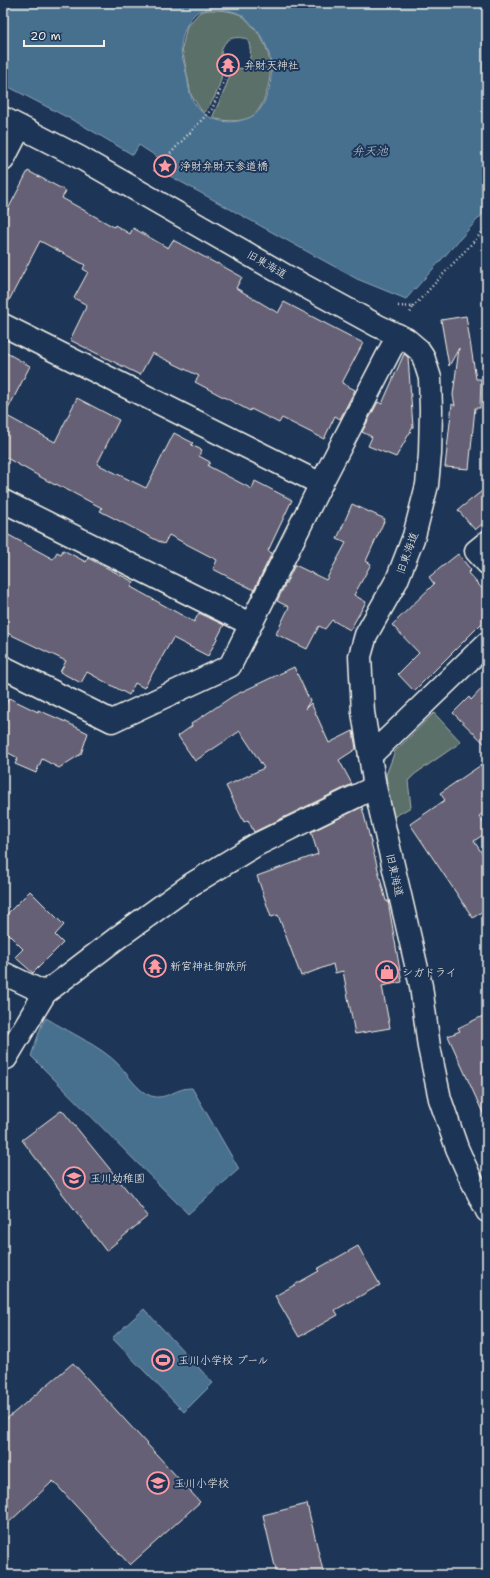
<svg xmlns="http://www.w3.org/2000/svg" width="490" height="1578" font-family="'Shantell Sans','Klee One',sans-serif">
	<rect width="100%" height="100%" fill="#1d3557"/>
	<filter id="ink" filterUnits="userSpaceOnUse"><feTurbulence type="fractalNoise" baseFrequency=".025" numOctaves="2"/><feDisplacementMap in="SourceGraphic" scale="8" xChannelSelector="R" yChannelSelector="G"/><feConvolveMatrix kernelMatrix="1 2 1 2 8 2 1 2 1" color-interpolation-filters="sRGB"/></filter>
	<g filter="url(#ink)">
		<g fill="#5b706b" stroke="#a8b0aa">
			<path d="M208 10C219 10 230 10 241 15 246 18 250 24 254 28 271 48 274 70 266 94 263 103 259 112 251 117 239 123 223 121 212 118L225 89 232 69 244 68C252 60 252 49 247 39 233 35 222 39 221 55 221 61 223 67 222 74 220 87 213 104 203 113L191 95 182 48 187 26 200 12Z"/>
			<path d="M434 713 461 742 415 774 408 781 411 807 392 818 386 775 395 751Z"/>
		</g>
		<g fill="#476f8f" stroke="#8ca3b3" fill-rule="evenodd">
			<path d="M3 3H487V209L406 299 357 279 161 171 168 164 139 145 133 155 82 125 3 84ZM208 9C219 9 233 9 243 16 248 19 252 25 256 29 275 52 276 83 261 108 255 117 247 119 238 121 217 125 196 114 190 93 188 86 188 79 186 72 185 64 181 56 181 48 181 36 188 17 199 11 202 10 205 10 208 9Z"/>
			<path d="M46 1018C67 1031 102 1047 118 1064 128 1074 137 1091 151 1096 166 1101 177 1087 192 1088L239 1169 188 1214 31 1056 42 1024Z"/>
			<path d="M144 1309 213 1383 184 1412 112 1338Z"/>
		</g>
		<g fill="#656074" stroke="#f4f1e8">
			<path d="M28 171 66 191 62 198 114 227 115 225 130 234 133 228 168 248 173 240 217 264V263L242 277 236 288 278 313 284 302 363 343 342 383 355 390 340 419 335 416 324 439 282 418 279 423 251 409 250 411 195 382 199 376 152 353 140 375 70 340 87 305 74 298 88 272 83 269 85 265 40 241 3 312V219Z"/>
			<path d="M466 316 476 379H481L480 408H475L469 469 445 467 452 404 455 406 453 395 459 348 449 366 441 320Z"/>
			<path d="M3 351 30 366 5 415 55 442 77 398 119 420 97 464 146 488 174 433 193 443 191 445 202 450 199 456 210 462 208 466 252 489 255 481 292 500 268 551 272 553 254 590 213 569 217 560 169 535 164 544 100 511 102 508 56 484 55 485 3 456Z"/>
			<path d="M404 354 408 357 413 427 396 457 368 446 372 437 362 432 378 402 382 404Z"/>
			<path d="M487 487V520L475 530 458 510Z"/>
			<path d="M352 504 385 519 366 561 371 564 354 595 366 602 350 630 332 620 325 629 319 626 307 649 276 634 289 607 277 601 295 565 326 580 346 543 337 539Z"/>
			<path d="M3 532 53 559 57 552 61 554 63 550 86 562 88 558 134 582 131 587 194 622 199 613 224 625 208 656 173 638 144 688 135 683 129 695 87 672 81 683 60 672 66 661 3 631Z"/>
			<path d="M458 554 471 570 468 573 487 594V618L414 691 398 674 419 653 392 625 434 584 429 577Z"/>
			<path d="M294 667 310 701 305 709 311 703 329 743 353 731 356 749 339 760 352 784 254 832 248 820 244 822 226 786 264 768 240 731 195 761 178 736 192 726 191 724 233 696Z"/>
			<path d="M487 683V746L453 713 469 697 471 700Z"/>
			<path d="M9 698 38 712V710L66 722 88 733 81 754 59 768 42 759 36 773 15 764 18 758 3 750V710Z"/>
			<path d="M487 761V811L479 816 487 828V832L474 841 487 861V908L473 918 410 824 445 800 440 793Z"/>
			<path d="M362 807 386 901H388L402 982 382 986 390 1028 355 1034 343 971 335 973 333 964 301 976 278 915 271 917 257 876 318 854 311 832Z"/>
			<path d="M30 891 64 925 55 935 63 943 33 973 15 957 23 949 3 929V918Z"/>
			<path d="M487 1014V1122L448 1036 460 1031 458 1028Z"/>
			<path d="M62 1110 148 1216 106 1251 22 1140Z"/>
			<path d="M358 1246 380 1285 335 1310 338 1315 299 1337 275 1296 319 1271 317 1269Z"/>
			<path d="M73 1363 200 1502 130 1565 53 1481 3 1528V1422Z"/>
			<path d="M307 1504 324 1575H277L263 1515Z"/>
		</g>
		<g fill="none" stroke-linecap="round" stroke-linejoin="round">
			<g stroke="#f4f1e8" stroke-width="25">
				<g id="minor">
					<path d="M3 118 79 157 288 277 378 326 406 339 419 350 423 356 430 378 431 410 430 454 427 485 414 536 397 580 366 635 360 656 363 712 375 787 421 986 429 1047 440 1099 457 1148 469 1175 487 1211"/>
					<path d="M3 160 20 127"/>
					<path d="M3 325 321 484"/>
					<path d="M3 501 250 624"/>
					<path d="M487 542 476 551 487 563"/>
					<path d="M3 667 112 721 230 666 321 484 398 335"/>
					<path d="M370 756 487 643"/>
					<path d="M3 973 45 993"/>
					<path d="M6 1058 45 993 117 938 192 884 256 845 375 787"/>
				</g>
			</g>
			<g stroke="#f4f1e8" stroke-width="2.5" stroke-dasharray="1 3" stroke-linecap="butt">
				<path d="M154 171 212 109 223 84 226 70 228 53"/>
				<path d="M398 306 413 307 410 313"/>
				<path d="M413 307 487 227"/>
			</g>
			<use href="#minor" stroke="#1d3557" stroke-width="22"/>
		</g>
	</g>
	<defs>
		<g id="temple-ring" transform="scale(1.15)"><circle r="9.5" fill="#1d3557" stroke="#ff9aa2" stroke-width="1.5"/><path d="M0-6L5-2H3V0L6.5 2.5H4V6H1.5V3h-3V6H-4V2.5H-6.5L-3 0V-2H-5Z" fill="#ff9aa2"/></g>
		<g id="sight-ring" transform="scale(1.15)"><circle r="9.5" fill="#1d3557" stroke="#ff9aa2" stroke-width="1.5"/><path d="M0-6L1.8-2.2L6-1.7L2.9 1.2L3.7 5.4L0 3.3L-3.7 5.4L-2.9 1.2L-6-1.7L-1.8-2.2Z" fill="#ff9aa2"/></g>
		<g id="shop-ring" transform="scale(1.15)"><circle r="9.5" fill="#1d3557" stroke="#ff9aa2" stroke-width="1.5"/><path d="M-5-2.5h2.3a2.7 3.5 0 0 1 5.4 0H5L5.5 6h-11ZM-1.5-2.5h3a1.5 2.3 0 0 0-3 0Z" fill="#ff9aa2"/></g>
		<g id="school-ring" transform="scale(1.15)"><circle r="9.5" fill="#1d3557" stroke="#ff9aa2" stroke-width="1.5"/><path d="M0-5L7-2L0 1L-7-2ZM-4 1L0 2.5L4 1V4Q0 6-4 4Z" fill="#ff9aa2"/></g>
		<g id="stadium-ring" transform="scale(1.15)"><circle r="9.5" fill="#1d3557" stroke="#ff9aa2" stroke-width="1.5"/><path d="M0-5a6.5 5 0 1 0 0 10a6.5 5 0 1 0 0-10ZM-3.5-1.8h7v3.6h-7Z" fill="#ff9aa2"/></g>
	</defs>
	<g fill-rule="evenodd">
		<use href="#temple-ring" x="228" y="65"/>
		<use href="#sight-ring" x="165" y="166"/>
		<use href="#temple-ring" x="155" y="966"/>
		<use href="#shop-ring" x="387" y="972"/>
		<use href="#school-ring" x="74" y="1178"/>
		<use href="#stadium-ring" x="163" y="1360"/>
		<use href="#school-ring" x="158" y="1483"/>
	</g>
	<g text-anchor="middle" stroke-width="4" stroke-linejoin="round" paint-order="stroke">
		<g font-size="11" fill="#f4f1e8" stroke="#1d3557" text-anchor="start">
			<text x="244" y="69">弁財天神社</text>
			<text x="180" y="170">浄財弁財天参道橋</text>
			<text x="170" y="970">新宮神社御旅所</text>
			<text x="402" y="976">シガドライ</text>
			<text x="90" y="1182">玉川幼稚園</text>
			<text x="178" y="1364">玉川小学校 プール</text>
			<text x="174" y="1487">玉川小学校</text>
		</g>
		<g font-size="11" fill="#f4f1e8" stroke="#1d3557">
			<text transform="translate(267 264) rotate(30)" y="4">旧東海道</text>
			<text transform="translate(407 553) rotate(-70)" y="4">旧東海道</text>
			<text transform="translate(395 875) rotate(77)" y="4">旧東海道</text>
		</g>
		<g font-size="12" font-style="italic" fill="#b7c4c9" stroke="#1d3557">
			<text x="370" y="155">弁天池</text>
		</g>
	</g>
	<rect width="490" height="1578" fill="none" stroke="#1d3557" stroke-width="16"/>
	<rect x="8" y="8" width="474" height="1562" fill="none" stroke="#f4f1e8" stroke-width="1.5" filter="url(#ink)"/>
	<path d="M24 40v6h80v-6" fill="none" stroke="#f4f1e8" stroke-width="2"/>
	<text x="30" y="40" font-size="12" fill="#f4f1e8" stroke="#1d3557" stroke-width="3" paint-order="stroke">20 m</text>
</svg>
